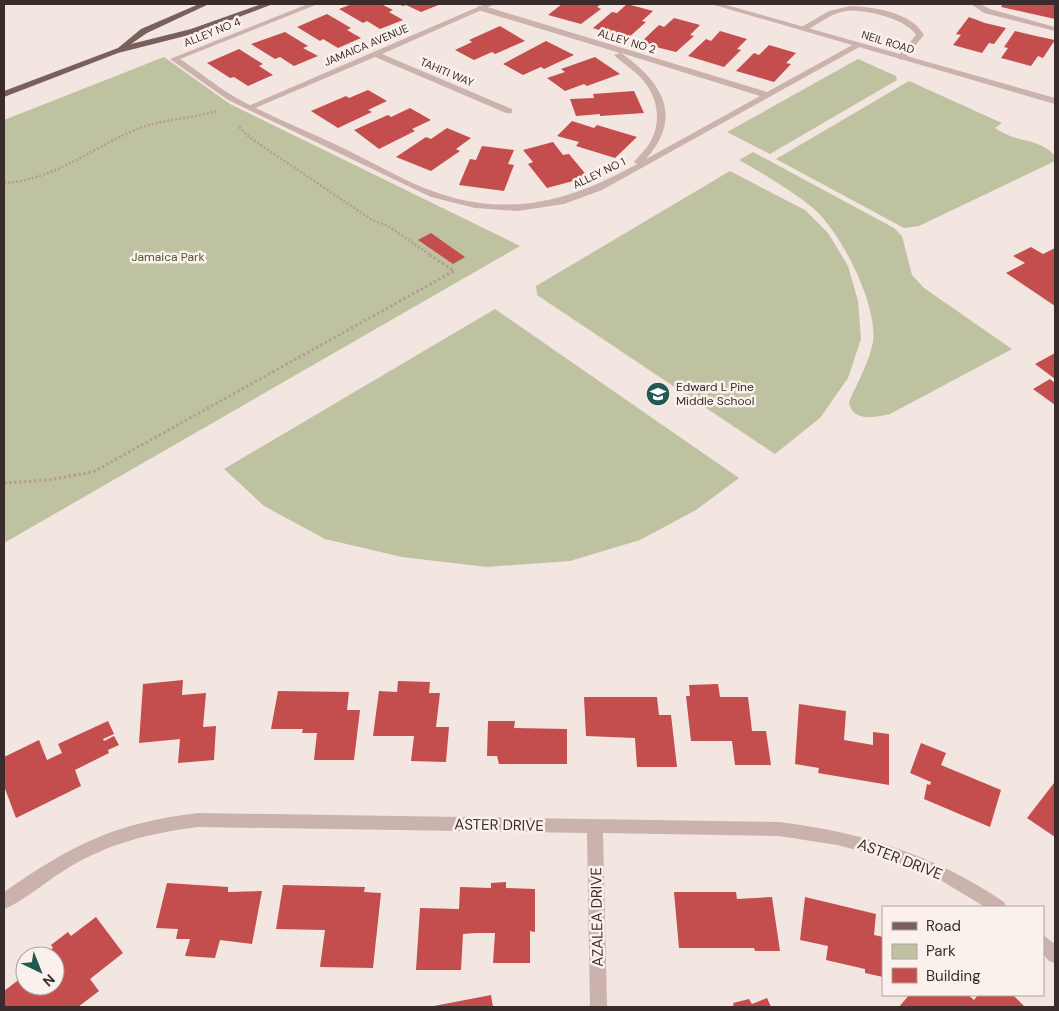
<svg xmlns="http://www.w3.org/2000/svg" width="1059" height="1011" font-family="'DM Sans',sans-serif">
	<rect width="100%" height="100%" fill="#f3e5e0"/>
	<g fill="#bfc2a0">
		<path d="M164 57 230 104 520 246 4 543V120Z"/>
		<path d="M858 59 896 76 897 80 770 154 727 132Z"/>
		<path d="M909 81 1002 123 995 128C1001 132 1009 136 1016 138 1031 142 1044 143 1055 156V161L919 226 904 228 776 159Z"/>
		<path d="M753 152 894 228 902 236 912 275 924 288 1012 349 890 414C877 417 852 423 849 402 857 383 869 363 873 342 878 305 841 232 813 208 791 190 764 174 739 160Z"/>
		<path d="M730 171 805 210 828 233 848 266 858 301 861 339 848 378 820 418 775 454 537 295 536 286Z"/>
		<path d="M495 309 739 478 696 510 640 540 570 561 487 567 402 557 325 539 264 506 224 469Z"/>
	</g>
	<g fill="#c34e4d">
		<path d="M352 4H381L393 10 389 12 403 20 380 29 367 21 363 23 339 9Z"/>
		<path d="M398 4H441L421 12 406 5 403 6Z"/>
		<path d="M562 4H601L597 7 601 9 581 24 548 15Z"/>
		<path d="M627 4 653 11 642 21 646 22 627 39 593 28 612 12 617 13Z"/>
		<path d="M1003 4 1055 5V19L1001 7Z"/>
		<path d="M327 14 351 28 347 30 361 38 338 48 323 39 320 41 297 27Z"/>
		<path d="M969 17 985 23 1006 28 994 44 989 43 982 53 953 45 961 35 956 34Z"/>
		<path d="M674 18 700 25 690 35 694 36 676 52 640 43 659 25 664 27Z"/>
		<path d="M500 26 525 41 495 54 492 52 474 60 455 50 472 42 469 40Z"/>
		<path d="M720 31 747 39 737 49 741 50 724 67 688 56 706 39 711 41Z"/>
		<path d="M1015 31 1036 36 1055 40 1043 58 1038 56 1031 66 1001 58 1008 48 1004 47Z"/>
		<path d="M285 32 308 46 303 48 318 56 294 66 280 57 275 59 251 44Z"/>
		<path d="M546 41 574 55 544 69 541 67 523 75 503 64Z"/>
		<path d="M769 45 796 53 786 63 791 64 774 82 736 71 754 53 759 55Z"/>
		<path d="M239 49 263 64 259 66 273 75 248 86 234 77 230 78 207 63Z"/>
		<path d="M595 57 620 74 587 86 584 84 565 91 547 78 565 72 561 69Z"/>
		<path d="M368 90 387 101 368 110 372 112 338 128 311 111 346 96 349 98Z"/>
		<path d="M634 91 644 113 600 116V114L576 116 570 99 594 98 593 94Z"/>
		<path d="M410 108 431 120 412 129 415 131 379 149 354 130 388 115 391 117Z"/>
		<path d="M572 121 594 128 597 125 637 137 615 158 576 146 579 142 557 136Z"/>
		<path d="M447 128 471 138 456 149 460 151 431 171 396 157 426 137 431 139Z"/>
		<path d="M553 142 563 155 569 154 588 177 547 188 528 164 533 162 523 150Z"/>
		<path d="M482 146 514 150 508 164 514 165 504 191 459 185 470 159 476 160Z"/>
		<path d="M431 233 465 257 453 264 418 240Z"/>
		<path d="M1031 247 1043 254 1055 248V306L1006 273 1025 263 1013 256Z"/>
		<path d="M1055 353V379L1035 364Z"/>
		<path d="M1050 379 1055 383V405L1033 389Z"/>
		<path d="M183 680 182 695 206 693 203 727 216 726 214 760 178 763 180 739 139 743 143 684Z"/>
		<path d="M398 681 430 682 429 693H440L436 727H449L446 762 411 761 414 736H373L379 691 397 692Z"/>
		<path d="M718 684 720 697H748L752 731H766L771 765H735L732 741H691L686 696H690L689 685Z"/>
		<path d="M278 691 349 692 347 710H360L354 760H314L317 733H302L303 729H271Z"/>
		<path d="M584 697H657L659 715H671L677 767H637L635 738 586 736Z"/>
		<path d="M799 704 846 711 844 740 873 745V732L889 734V785L818 773 819 768 795 764Z"/>
		<path d="M108 721 114 734 103 739 104 741 114 736 119 745 108 750 109 753 75 770 81 786 16 818 4 786V757L39 740 47 760 62 753 58 744Z"/>
		<path d="M488 721H515L514 728 567 729V764H499L497 756H487Z"/>
		<path d="M921 743 946 753 941 765 1001 790 990 827 924 799 927 784 930 785 931 782 910 773Z"/>
		<path d="M1054 783 1055 784V837L1027 818Z"/>
		<path d="M506 882V888L535 889V932L530 931V963H493L495 933H475L463 934 461 970H416L420 908 459 909 460 887 491 888V883Z"/>
		<path d="M167 883 228 887V892L262 891 252 944 220 940 215 958 185 956 190 939H176L178 929 156 928Z"/>
		<path d="M283 885 365 887 364 892 381 893 373 968 320 967 325 930 276 929Z"/>
		<path d="M674 892H736L737 899 772 897 780 951H755L754 948H679Z"/>
		<path d="M805 897 876 914 874 935 883 937V977L865 973V969L826 960 828 946 800 940Z"/>
		<path d="M96 917 123 953 90 979 99 991 78 1007H4V991L25 975V986H55V956H43L53 948 51 945 68 932 71 936Z"/>
		<path d="M491 995 493 1007H434V1006Z"/>
		<path d="M909 995H968L974 1000 978 995H1013L1025 1007H899Z"/>
		<path d="M767 998 771 1007H730L734 1005 733 1003 749 999 752 1004Z"/>
	</g>
	<g fill="none" stroke-linecap="round" stroke-linejoin="round">
		<g stroke="#b79c96" stroke-width="2.5" stroke-dasharray="2 2" stroke-linecap="butt">
			<path d="M239 127 249 137 372 220 388 226 432 256"/>
			<path d="M4 183C54 180 90 149 135 130 161 119 190 119 217 111"/>
		</g>
		<path stroke="#b79c96" stroke-width="3" stroke-dasharray="2.5 2.5" stroke-linecap="butt" d="M4 483 48 480 93 472 454 271 430 255"/>
		<g fill="#cbb2ac" fill-rule="evenodd">
			<path d="M308 4H318L180 59C198 71 215 85 233 96 267 115 305 130 339 146 371 161 405 182 438 193 511 218 573 200 637 164L634 162C638 157 643 152 647 147 663 125 659 97 641 78 633 69 622 63 614 55L620 53 478 10V6H484L767 92 856 43 863 45 602 190 564 204 518 211 475 208 431 197 228 100 170 59ZM621 53 760 96 646 159C684 116 662 82 621 53Z"/>
			<path d="M971 4H980L990 9 1055 27V31L984 13Z"/>
			<path d="M850 6C874 7 911 12 924 35L904 59 901 60 897 57 916 35C906 18 859 7 841 12 829 15 818 24 807 30L800 28 829 11Z"/>
		</g>
		<g fill="#cbb2ac" fill-rule="evenodd">
			<path d="M485 4H495L382 54 512 109V113H506L375 57 253 109 246 107Z"/>
			<path d="M198 813 779 822C861 832 935 855 1004 902L1006 907H985L942 881 916 869 865 852 837 845 779 836 603 833 607 1007H590L587 833 198 827C151 833 109 843 68 868 49 879 23 902 4 909V892C72 845 114 823 198 813Z"/>
			<path d="M1043 935 1055 944V963L1049 961 1043 954Z"/>
		</g>
		<path fill="#cbb2ac" fill-rule="evenodd" d="M711 4H723L1055 98V104Z"/>
		<path fill="#7a5f5c" fill-rule="evenodd" d="M199 4H209L147 33 131 44 191 29 262 4H273L197 33 118 53 4 97V91L118 48 141 29Z"/>
	</g>
	<defs>
		<g id="school-disc" transform="scale(1.25)"><circle r="9.5" fill="#205a50" stroke="#faf1ec"/><path d="M0-5L7-2L0 1L-7-2ZM-4 1L0 2.5L4 1V4Q0 6-4 4Z" fill="#fff"/></g>
	</defs>
	<g fill-rule="evenodd">
		<use href="#school-disc" x="658" y="394"/>
	</g>
	<g text-anchor="middle" stroke-width="5" stroke-linejoin="round" paint-order="stroke">
		<g font-size="11" fill="#392c2a" stroke="#faf1ec">
			<text transform="translate(212 32) rotate(-22)" y="4">ALLEY NO 4</text>
			<text transform="translate(627 41) rotate(17)" y="4">ALLEY NO 2</text>
			<text transform="translate(888 42) rotate(17)" y="4">NEIL ROAD</text>
			<text transform="translate(366 45) rotate(-23)" y="4">JAMAICA AVENUE</text>
			<text transform="translate(447 72) rotate(23)" y="4">TAHITI WAY</text>
			<text transform="translate(599 173) rotate(-26)" y="4">ALLEY NO 1</text>
		</g>
		<g font-size="12" fill="#52572f" stroke="#faf1ec">
			<text x="168" y="261">Jamaica Park</text>
		</g>
		<g font-size="12" fill="#392c2a" stroke="#faf1ec" text-anchor="start">
			<text x="676" y="391">Edward L Pine<tspan x="676" dy="14">Middle School</tspan></text>
		</g>
		<g font-size="15" fill="#392c2a" stroke="#faf1ec">
			<text transform="translate(499 825) rotate(1)" y="5">ASTER DRIVE</text>
			<text transform="translate(900 859) rotate(21)" y="5">ASTER DRIVE</text>
			<text transform="translate(597 917) rotate(-91)" y="5">AZALEA DRIVE</text>
		</g>
	</g>
	<rect width="1059" height="1011" fill="none" stroke="#392c2a" stroke-width="10"/>
	<rect x="882" y="906" width="162" height="90" fill="#faf1ec" stroke="#ada29e"/>
	<rect x="892" y="922" width="25" height="8" fill="#7a5f5c" stroke="#ada29e"/>
	<text x="926" y="931" font-size="15" fill="#392c2a">Road</text>
	<rect x="892" y="944" width="25" height="15" fill="#bfc2a0" stroke="#ada29e"/>
	<text x="926" y="956" font-size="15" fill="#392c2a">Park</text>
	<rect x="892" y="968" width="25" height="15" fill="#c34e4d" stroke="#ada29e"/>
	<text x="926" y="981" font-size="15" fill="#392c2a">Building</text>
	<g transform="translate(40 971) rotate(137)"><circle r="24" fill="#faf1ec" stroke="#ada29e"/>
	<path d="M0-4L9 19L0 12L-9 19Z" fill="#205a50"/>
	<text y="-8" font-size="14" font-weight="bold" text-anchor="middle" fill="#392c2a">N</text>
	</g>
</svg>
